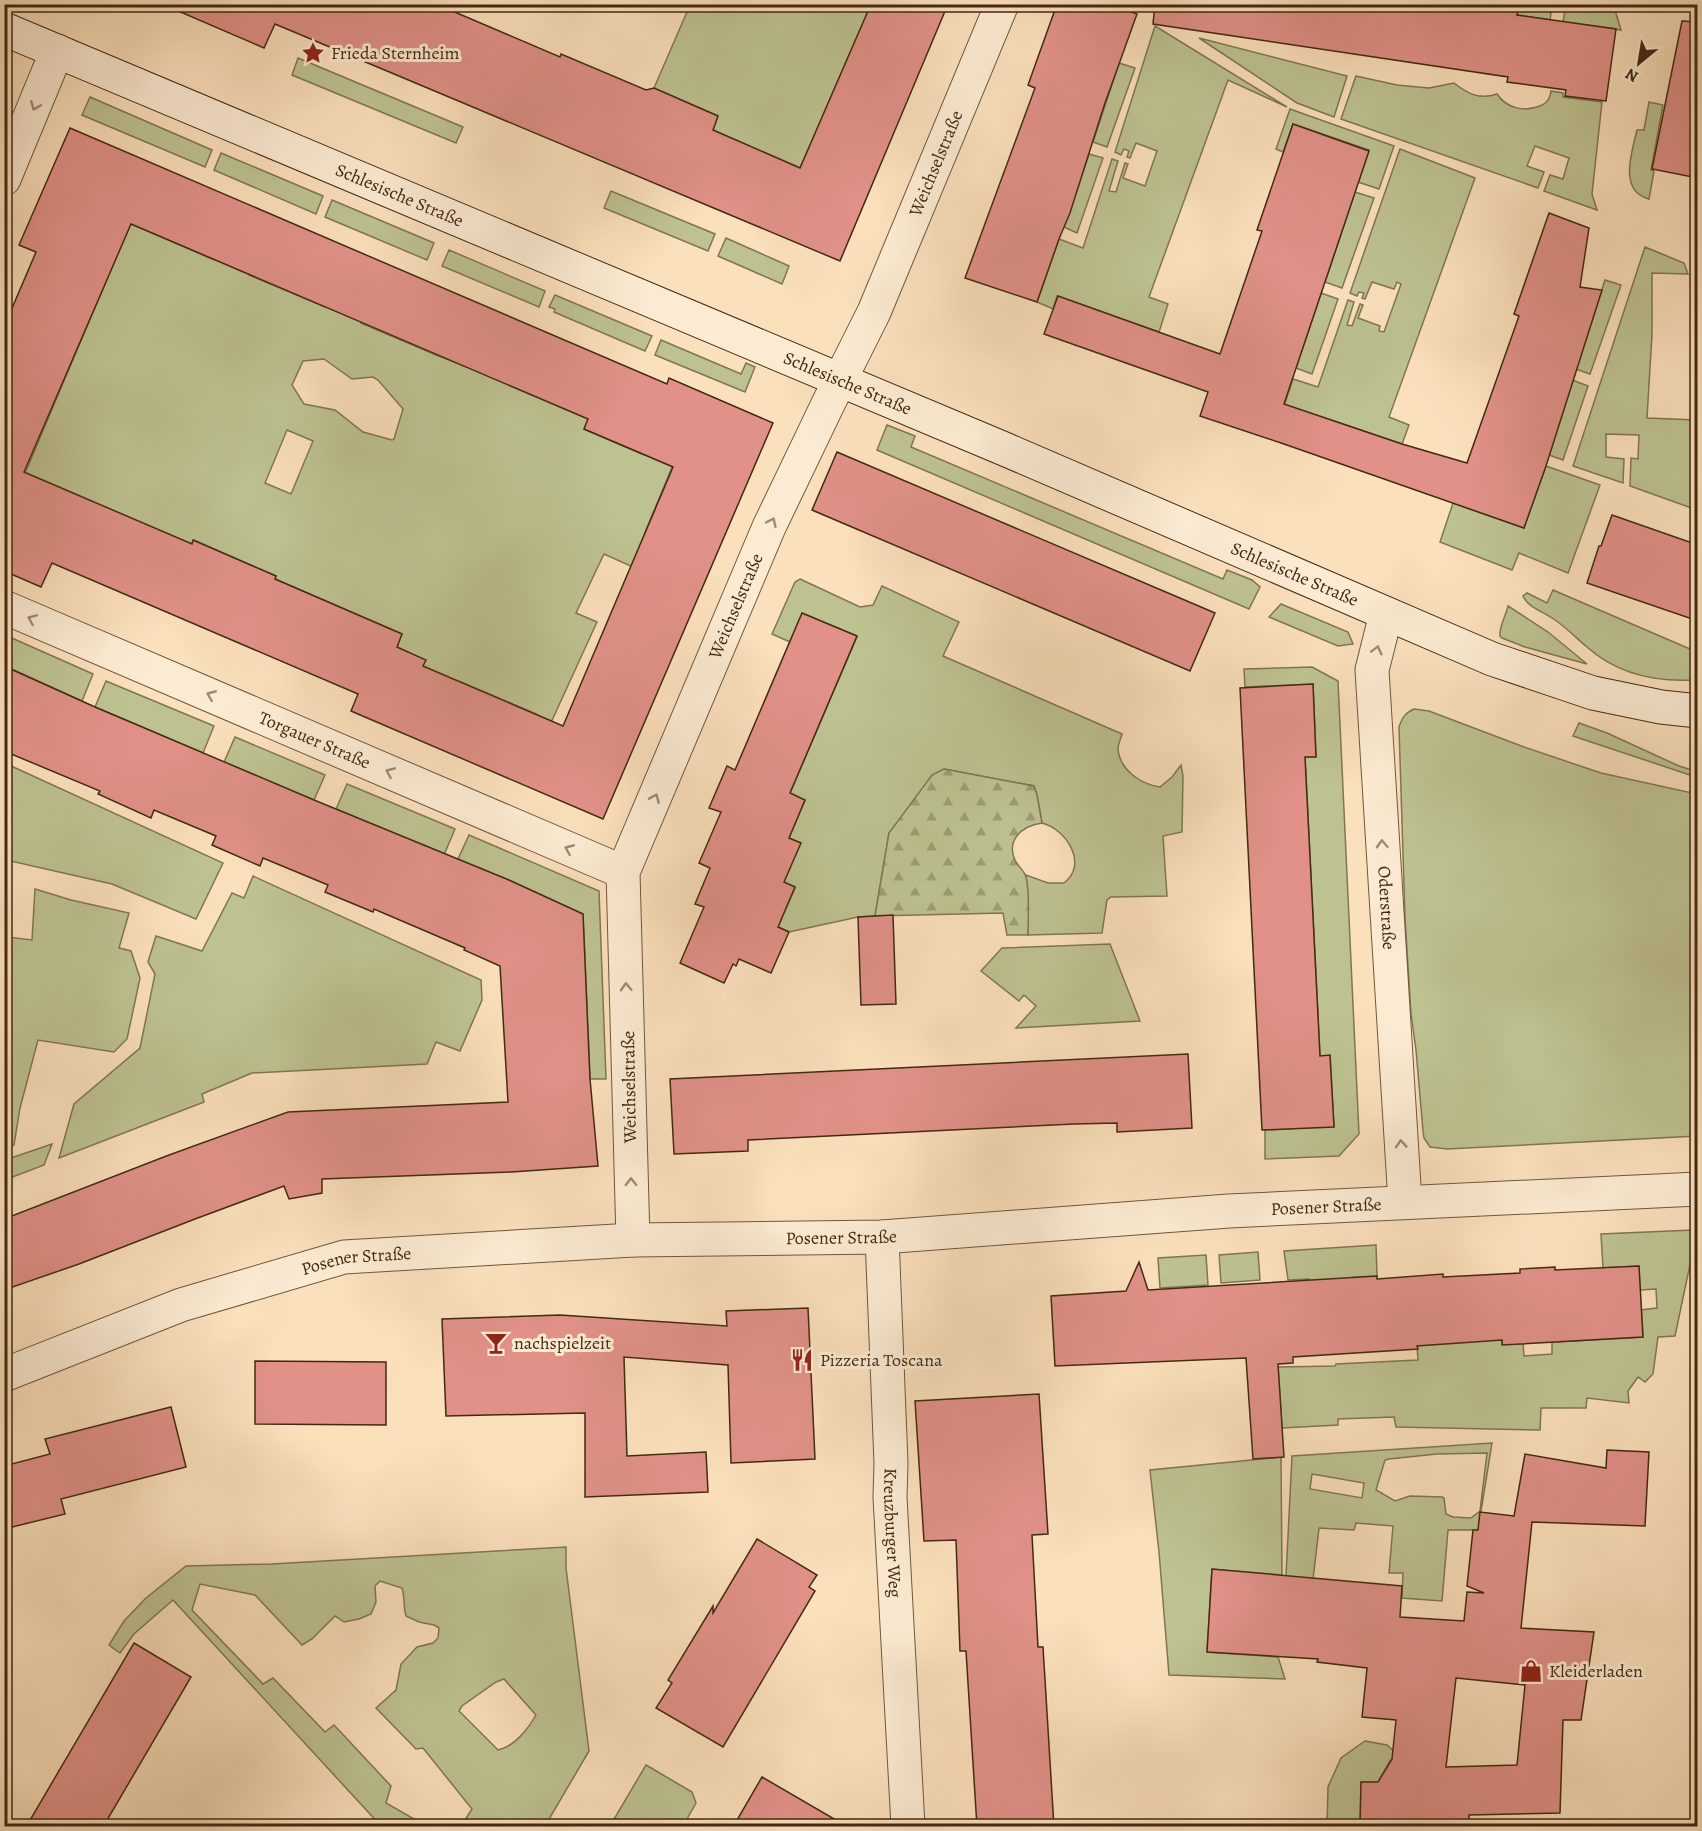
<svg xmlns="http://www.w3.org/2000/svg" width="1702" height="1831" font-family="Alegreya,serif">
	<defs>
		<pattern id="forest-firs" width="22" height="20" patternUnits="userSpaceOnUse" patternTransform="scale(1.5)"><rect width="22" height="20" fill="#bec291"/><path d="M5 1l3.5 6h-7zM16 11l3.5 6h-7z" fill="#9c9e75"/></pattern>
	</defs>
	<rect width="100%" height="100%" fill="#fbe0bc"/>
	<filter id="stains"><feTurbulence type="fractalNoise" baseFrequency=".00333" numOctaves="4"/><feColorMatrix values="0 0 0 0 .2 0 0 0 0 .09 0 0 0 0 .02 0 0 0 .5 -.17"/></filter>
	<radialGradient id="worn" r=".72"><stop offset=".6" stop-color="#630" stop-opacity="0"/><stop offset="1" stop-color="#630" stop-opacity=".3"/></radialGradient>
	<g fill="#bec291" stroke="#807652" stroke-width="1.5" fill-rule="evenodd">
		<path d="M690 5H871L800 168 713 130 718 116 654 88Z"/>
		<path d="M1478 5H1552L1550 20 1517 15 1518 11Z"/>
		<path d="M1566 5H1590L1615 10 1621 30 1563 22Z"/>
		<path d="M1155 26 1287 107 1228 80 1149 297 1168 304 1159 332 1057 296 1053 309 1037 302 1059 239 1083 248 1112 159 1118 161 1109 191 1116 192 1125 163 1128 164 1123 178 1145 186 1157 151 1136 143 1130 158 1127 157 1129 151 1124 149 1121 155 1115 152Z"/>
		<path d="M1199 38 1347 76 1334 117 1297 103Z"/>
		<path d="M298 58 463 127 456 143 292 75Z"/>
		<path d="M1119 63 1135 68 1107 147 1093 142Z"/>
		<path d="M1356 76 1397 85 1429 88 1454 83C1468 94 1480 100 1497 94 1507 109 1525 112 1540 106 1544 104 1546 104 1548 100 1549 99 1551 93 1551 91L1563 93V97L1602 102 1592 194 1597 210 1544 191 1550 175 1563 179 1569 158 1535 146 1527 166 1544 172 1538 188 1341 119Z"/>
		<path d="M90 97 212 150 205 167 82 115Z"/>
		<path d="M1649 102 1663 105 1651 170 1654 171 1649 199C1618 191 1632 152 1637 130H1644Z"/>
		<path d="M1290 109 1394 146 1379 189 1358 182 1369 150 1293 124 1283 152 1276 149Z"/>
		<path d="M1400 149 1475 178 1389 417 1409 425 1402 444 1325 418 1279 421 1293 379 1318 387 1348 300 1354 302 1347 325 1352 326 1360 304 1363 305 1358 318 1380 326 1379 331 1384 332 1401 284 1397 282 1394 289 1372 282 1365 299 1362 298 1364 293 1359 292 1357 296 1350 293Z"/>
		<path d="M221 153 323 196 316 214 214 170Z"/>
		<path d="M1089 154 1103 158 1077 233 1064 227Z"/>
		<path d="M611 191 715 234 708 251 604 208Z"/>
		<path d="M1355 192 1374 198 1342 288 1325 282Z"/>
		<path d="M332 200 434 243 427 260 325 217Z"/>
		<path d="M127 217 139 227 212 259 251 268 249 275 325 307 327 302 363 317 361 323 436 355 590 414 584 429 642 454 675 460 646 530 635 568 604 554 576 613 597 622 549 727 536 714 461 682 422 669 397 647 402 634 275 579 276 576 194 540 192 544 23 478 109 274ZM324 359 352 379 373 377 378 380 403 409 394 439 392 440 363 432 335 410 304 404 292 385 303 361ZM287 430 313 441 291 494 265 483Z"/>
		<path d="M726 238 789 266 782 284 718 256Z"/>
		<path d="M1645 247 1684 263 1688 274 1652 273V334L1647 418 1697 420V510L1630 486 1631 458 1638 459 1639 435 1606 434V457L1624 459 1623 483 1573 466Z"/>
		<path d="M449 250 545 291 539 307 442 266Z"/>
		<path d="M1605 280 1621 285 1590 374 1576 369Z"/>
		<path d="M1321 293 1338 299 1312 374 1296 368Z"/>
		<path d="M555 295 652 336 645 351 554 312 555 309 549 307Z"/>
		<path d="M661 340 741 374 746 363 755 367 745 392 655 355Z"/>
		<path d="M1572 380 1588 386 1563 460 1549 455Z"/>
		<path d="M887 425 915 436 911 447 1223 579 1227 570 1252 580 1260 587 1249 609 877 450Z"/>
		<path d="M1546 466 1600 485 1568 573 1519 553 1512 570 1440 542 1453 503 1524 528Z"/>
		<path d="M800 579 860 607 873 605 882 586 959 622 943 656 1122 734C1121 738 1118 744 1118 749 1120 770 1140 784 1160 787L1172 777 1181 765 1183 776 1182 832 1163 836 1167 896 1111 897 1107 900 1102 933 1028 935 1026 875 1048 883H1064C1089 864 1066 829 1042 823L1037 795 1034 786 944 769 889 833 875 916 858 917 789 932 778 927 795 888 784 882 800 843 789 838 805 800 790 793 857 637 803 614 790 642 772 634 795 582Z"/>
		<path d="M1553 590 1697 652 1694 680C1655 682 1617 674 1587 647 1576 638 1567 628 1555 620 1545 612 1528 608 1523 596L1527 593 1547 603Z"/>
		<path d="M1281 604 1348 632 1353 644 1338 646 1269 617Z"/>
		<path d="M1508 606 1548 632 1587 664 1525 647 1502 638 1500 636C1499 626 1506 616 1508 606Z"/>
		<path d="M5 635 93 674 82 701 5 666Z"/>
		<path d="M1312 667 1338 681 1359 1134 1339 1156 1265 1159V1130L1334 1126 1330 1056H1320L1305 757 1316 756 1313 684 1245 687 1244 669Z"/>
		<path d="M106 681 214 726 203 753 95 707Z"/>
		<path d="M1414 709 1429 711 1524 747 1601 773 1697 794V1136L1447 1149 1430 1147 1424 1138 1423 1131 1416 1050 1411 1014 1405 918 1399 727C1402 718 1405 713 1414 709Z"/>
		<path d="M1579 723 1607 733 1679 766 1695 771 1693 776 1573 736Z"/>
		<path d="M235 737 325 775 314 800 224 762Z"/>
		<path d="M9 765 223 863 196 919 112 884 6 860 12 801 5 797V779Z"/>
		<path d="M347 784 455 829 444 855 336 809Z"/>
		<path d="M469 835 599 891 606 1079H590L583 914 508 880 457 861Z"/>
		<path d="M253 876 481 980 482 1000 460 1051 436 1042 427 1064 252 1073 202 1094 204 1102 59 1158 74 1104 140 1048 155 974 148 962 156 936 202 951 232 893 244 898Z"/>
		<path d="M35 889 71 900 129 913 119 948 131 951 140 978 127 1039 114 1052 38 1040 20 1108 14 1145 5 1149V954L8 937 32 940Z"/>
		<path d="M1110 944 1140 1021 1016 1028 1036 1006 1024 995 1019 1001 981 971 1002 948Z"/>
		<path d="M52 1144 44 1165 5 1180V1160Z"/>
		<path d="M1693 1230 1696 1236 1675 1336 1658 1337 1653 1374 1645 1382 1638 1377 1628 1391 1629 1403 1587 1398 1586 1408H1541L1540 1430 1396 1427 1394 1417 1338 1419V1425L1282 1428 1278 1367 1335 1366 1336 1364 1418 1360 1417 1346 1501 1319 1502 1344 1523 1343 1524 1356 1552 1354V1342L1643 1337 1641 1310 1657 1308 1656 1289 1640 1290 1639 1266 1603 1268 1601 1234Z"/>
		<path d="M1376 1245 1377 1276 1356 1277 1310 1284 1309 1279 1288 1280 1284 1251Z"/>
		<path d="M1258 1252 1260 1280 1221 1283 1219 1255Z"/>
		<path d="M1206 1255 1208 1285 1160 1288 1158 1258Z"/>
		<path d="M1492 1443 1478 1530H1448L1442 1601 1402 1598 1403 1573H1389L1393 1526 1356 1523 1354 1530 1319 1528 1311 1597 1286 1576 1292 1456ZM1487 1453 1480 1511 1471 1518 1453 1517 1446 1514 1444 1498 1442 1497 1410 1496 1395 1501 1376 1490 1385 1460 1389 1459 1437 1454ZM1312 1474 1364 1483 1362 1498 1310 1489Z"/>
		<path d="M1281 1457 1282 1575 1212 1569 1207 1652 1278 1657 1285 1679 1169 1675 1159 1552 1150 1470Z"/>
		<path d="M566 1547V1568L589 1751 545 1826H461L472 1809 423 1748 416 1749 376 1708 396 1690 401 1664 417 1647 433 1643 438 1638 439 1628 434 1625 419 1622 406 1616C403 1606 405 1597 402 1588L380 1581 375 1586 376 1602 371 1614 359 1619 344 1622 335 1616 312 1639 302 1645 255 1595 200 1584 192 1610 263 1684 273 1678 325 1732 334 1725 391 1786 386 1803 421 1823 419 1826H381L173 1600 134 1634 120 1653 109 1645 124 1621 146 1598 186 1566 272 1564ZM504 1679 536 1715C528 1729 514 1747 498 1750L459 1711 462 1706 496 1682Z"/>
		<path d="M1365 1741 1387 1745 1401 1758 1390 1761 1378 1782H1361L1360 1826H1327L1328 1787 1341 1758Z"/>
		<path d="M646 1765 692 1792 696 1803 683 1826H610Z"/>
	</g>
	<path fill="url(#forest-firs)" stroke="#807652" stroke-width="1.5" d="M944 769 1034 786 1037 795 1042 823C1021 826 1005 841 1016 862 1019 867 1025 872 1026 877 1030 891 1028 919 1028 935H1007L1003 913 875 916 889 833 932 775Z"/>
	<g fill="#e19188" stroke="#422912" stroke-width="1.5" fill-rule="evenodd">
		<path d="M162 4H436L560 57 561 54 646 90 654 88 718 116 713 130 800 168 871 4H948L840 261 275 24 264 48Z"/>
		<path d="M1057 4H1110L1137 14 1104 106 1070 213 1059 239 1037 302 965 278 1035 88 1028 85Z"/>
		<path d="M1155 4H1478L1518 10 1517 15 1616 29 1606 101 1565 96 1566 90 1507 82 1508 77 1153 24Z"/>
		<path d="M1682 21 1698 22V178L1652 169Z"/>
		<path d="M1293 124 1369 151 1284 404 1402 444 1467 463 1519 316 1514 314 1549 213 1589 228 1580 287 1602 290 1546 466 1524 528 1284 444 1200 416 1208 392 1044 334 1058 296 1220 354 1262 231 1257 230Z"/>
		<path d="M70 128 667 384 669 378 773 423 603 819 351 711 358 694 52 563 41 587 4 571V327L36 252 19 245ZM131 224 588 419 584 429 673 467 563 726 423 666 426 660 397 647 402 634 275 579 276 576 193 540 192 544 24 472Z"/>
		<path d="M837 452 1215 613 1190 671 812 510Z"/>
		<path d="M1612 515 1698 545V621L1587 583 1599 546H1601Z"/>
		<path d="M802 613 857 636 790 793 805 800 789 838 801 843 784 882 795 887 778 927 789 932 771 973 739 959 736 966 733 964 724 983 680 963 704 907 695 904 710 868 699 863 721 812 709 808 727 766 735 770Z"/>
		<path d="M4 666 95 707 314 800 509 880 583 914 590 1079 598 1166 511 1172 322 1179V1193L289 1199 284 1186 195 1219 79 1264 4 1290V1219L169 1155 288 1112 508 1102 500 966 464 950 465 948 374 909 373 912 325 892 328 885 263 858 260 866 212 845 216 836 154 810 151 818 98 794 100 791 4 751Z"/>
		<path d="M1313 684 1316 757H1305L1320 1056 1330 1055 1334 1127 1262 1130 1240 688Z"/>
		<path d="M893 915 896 1004 861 1005 858 917Z"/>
		<path d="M1188 1054 1192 1128 1117 1132V1123L1074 1124 748 1140V1151L674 1154 670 1079Z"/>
		<path d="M1139 1262 1148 1290 1377 1276V1279L1443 1274V1277L1520 1273V1269L1555 1267V1270L1639 1266 1643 1337 1502 1345V1340L1417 1346 1418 1349 1293 1357V1363L1278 1364 1284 1457 1253 1459 1246 1358 1055 1366 1051 1296 1126 1291Z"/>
		<path d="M808 1308 815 1459 731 1463 728 1365 624 1357 627 1456 706 1452 708 1492 585 1497V1413L446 1416 442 1319 560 1315 727 1326 726 1311Z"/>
		<path d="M255 1361 386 1362V1425L255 1424Z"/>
		<path d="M1039 1394 1048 1534 1032 1535 1038 1647H1043L1054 1827H977L966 1651H960L956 1540 924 1541 915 1401Z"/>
		<path d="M171 1407 186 1467 61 1499 65 1514 4 1529V1466L50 1454 45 1439Z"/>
		<path d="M1607 1450 1649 1452 1645 1526 1532 1522 1521 1628 1594 1632 1581 1720H1563L1560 1813 1469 1815V1827H1360L1361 1782H1378L1392 1759 1396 1720 1362 1717 1367 1668 1317 1662 1318 1659 1207 1652 1212 1569 1402 1586 1400 1617 1464 1621 1467 1592 1484 1593 1467 1586 1473 1530H1478L1480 1512 1514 1516 1525 1454 1606 1468ZM1456 1678 1525 1685 1517 1765 1446 1767Z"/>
		<path d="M757 1539 817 1575 809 1587 815 1591 723 1747 656 1708 672 1683 668 1680 713 1606V1613Z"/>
		<path d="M134 1643 191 1677 103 1827H26Z"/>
		<path d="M762 1777 848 1827H733Z"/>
	</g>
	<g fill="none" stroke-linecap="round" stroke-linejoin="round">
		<g stroke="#70573c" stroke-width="35">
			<g id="street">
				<path d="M4 179 57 51"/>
				<path id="s1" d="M4 607 623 872"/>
				<path id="s2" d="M1386 614 1372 670 1405 1202"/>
				<path id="s3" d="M882 1237 891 1463 890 1497 908 1826"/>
				<path id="s4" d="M633 1240 623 872 769 527 828 404 874 312 1002 4"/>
				<path id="s5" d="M4 1375 181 1305 344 1257 633 1240 882 1237 1229 1211 1698 1189"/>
			</g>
		</g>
		<g stroke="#422912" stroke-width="35">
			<g id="secondary">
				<path id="s6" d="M4 29 1002 448 1492 659 1593 693 1661 707 1698 711"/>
			</g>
		</g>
		<use href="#street" stroke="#fcebd3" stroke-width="33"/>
		<use href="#secondary" stroke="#fcebd3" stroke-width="33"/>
	</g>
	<defs><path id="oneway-chevron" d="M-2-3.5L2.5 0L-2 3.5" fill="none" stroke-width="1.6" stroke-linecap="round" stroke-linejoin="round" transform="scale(1.5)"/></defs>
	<g stroke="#9f8a72">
		<use href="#oneway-chevron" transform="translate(35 106) rotate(112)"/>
		<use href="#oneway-chevron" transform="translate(772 522) rotate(-65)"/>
		<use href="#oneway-chevron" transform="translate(32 619) rotate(-157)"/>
		<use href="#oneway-chevron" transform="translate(1377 650) rotate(-76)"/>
		<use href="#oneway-chevron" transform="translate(211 695) rotate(-157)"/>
		<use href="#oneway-chevron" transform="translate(390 772) rotate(-157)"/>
		<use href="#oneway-chevron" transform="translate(655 798) rotate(-67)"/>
		<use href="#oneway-chevron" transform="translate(1382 844) rotate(-93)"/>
		<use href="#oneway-chevron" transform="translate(569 849) rotate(-157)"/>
		<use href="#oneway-chevron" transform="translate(626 987) rotate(-92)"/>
		<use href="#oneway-chevron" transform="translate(1401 1144) rotate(-94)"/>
		<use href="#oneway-chevron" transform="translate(631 1182) rotate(-91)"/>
	</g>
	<defs>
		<g id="sight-bare" transform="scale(1.8)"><path d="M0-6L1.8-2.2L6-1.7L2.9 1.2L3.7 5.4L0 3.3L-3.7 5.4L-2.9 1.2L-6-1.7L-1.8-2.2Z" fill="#8f2418" stroke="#fcebd3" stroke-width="2.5" paint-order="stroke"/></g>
		<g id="bar-bare" transform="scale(1.8)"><path d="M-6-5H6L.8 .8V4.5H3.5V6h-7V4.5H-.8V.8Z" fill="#8f2418" stroke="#fcebd3" stroke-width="2.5" paint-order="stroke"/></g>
		<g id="restaurant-bare" transform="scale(1.8)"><path d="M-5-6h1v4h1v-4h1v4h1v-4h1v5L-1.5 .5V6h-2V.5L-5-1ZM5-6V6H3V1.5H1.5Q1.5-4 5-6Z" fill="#8f2418" stroke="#fcebd3" stroke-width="2.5" paint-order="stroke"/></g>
		<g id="shop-bare" transform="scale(1.8)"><path d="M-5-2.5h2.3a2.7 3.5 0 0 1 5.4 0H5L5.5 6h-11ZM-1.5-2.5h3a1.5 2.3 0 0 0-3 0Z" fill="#8f2418" stroke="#fcebd3" stroke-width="2.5" paint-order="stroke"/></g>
	</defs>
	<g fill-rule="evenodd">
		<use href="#sight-bare" x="313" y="53"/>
		<use href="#bar-bare" x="496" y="1343"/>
		<use href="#restaurant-bare" x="802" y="1360"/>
		<use href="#shop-bare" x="1531" y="1671"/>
	</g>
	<g text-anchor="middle" stroke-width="6" stroke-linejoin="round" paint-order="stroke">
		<g font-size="18" fill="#422912" stroke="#fcebd3" text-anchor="start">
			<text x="331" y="59">Frieda Sternheim</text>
			<text x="514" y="1349">nachspielzeit</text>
			<text x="820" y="1366">Pizzeria Toscana</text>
			<text x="1549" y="1677">Kleiderladen</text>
		</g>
		<g font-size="18" fill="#422912" stroke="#fcebd3">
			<text dy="6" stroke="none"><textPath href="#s4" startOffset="1143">Weichselstraße</textPath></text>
			<text dy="6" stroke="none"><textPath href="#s6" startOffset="429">Schlesische Straße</textPath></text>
			<text dy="6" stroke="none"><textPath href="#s6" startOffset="915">Schlesische Straße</textPath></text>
			<text dy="6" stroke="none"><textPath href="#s6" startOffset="1401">Schlesische Straße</textPath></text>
			<text dy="6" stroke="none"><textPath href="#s4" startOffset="657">Weichselstraße</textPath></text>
			<text dy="6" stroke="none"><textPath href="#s1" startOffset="338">Torgauer Straße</textPath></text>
			<text dy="6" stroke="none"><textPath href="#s2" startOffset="296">Oderstraße</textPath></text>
			<text transform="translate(629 1087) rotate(-91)" y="6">Weichselstraße</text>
			<text dy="6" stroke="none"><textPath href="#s5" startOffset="1344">Posener Straße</textPath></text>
			<text dy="6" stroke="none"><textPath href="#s5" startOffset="858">Posener Straße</textPath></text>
			<text dy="6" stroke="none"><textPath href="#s5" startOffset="372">Posener Straße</textPath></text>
			<text dy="6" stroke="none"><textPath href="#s3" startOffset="296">Kreuzburger Weg</textPath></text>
		</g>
	</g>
	<rect width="1702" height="1831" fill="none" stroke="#fbe0bc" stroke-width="24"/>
	<rect x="6" y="6" width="1690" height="1819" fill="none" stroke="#422912" stroke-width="3"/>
	<rect x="12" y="12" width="1678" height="1807" fill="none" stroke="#422912" stroke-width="1.5"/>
	<g transform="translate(1639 63) rotate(210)" stroke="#fcebd3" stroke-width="4.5" paint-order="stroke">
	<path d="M0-4.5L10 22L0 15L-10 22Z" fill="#422912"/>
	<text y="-9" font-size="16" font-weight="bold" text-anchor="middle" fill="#422912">N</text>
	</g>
	<rect width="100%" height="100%" filter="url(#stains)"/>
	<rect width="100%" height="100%" fill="url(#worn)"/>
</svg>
